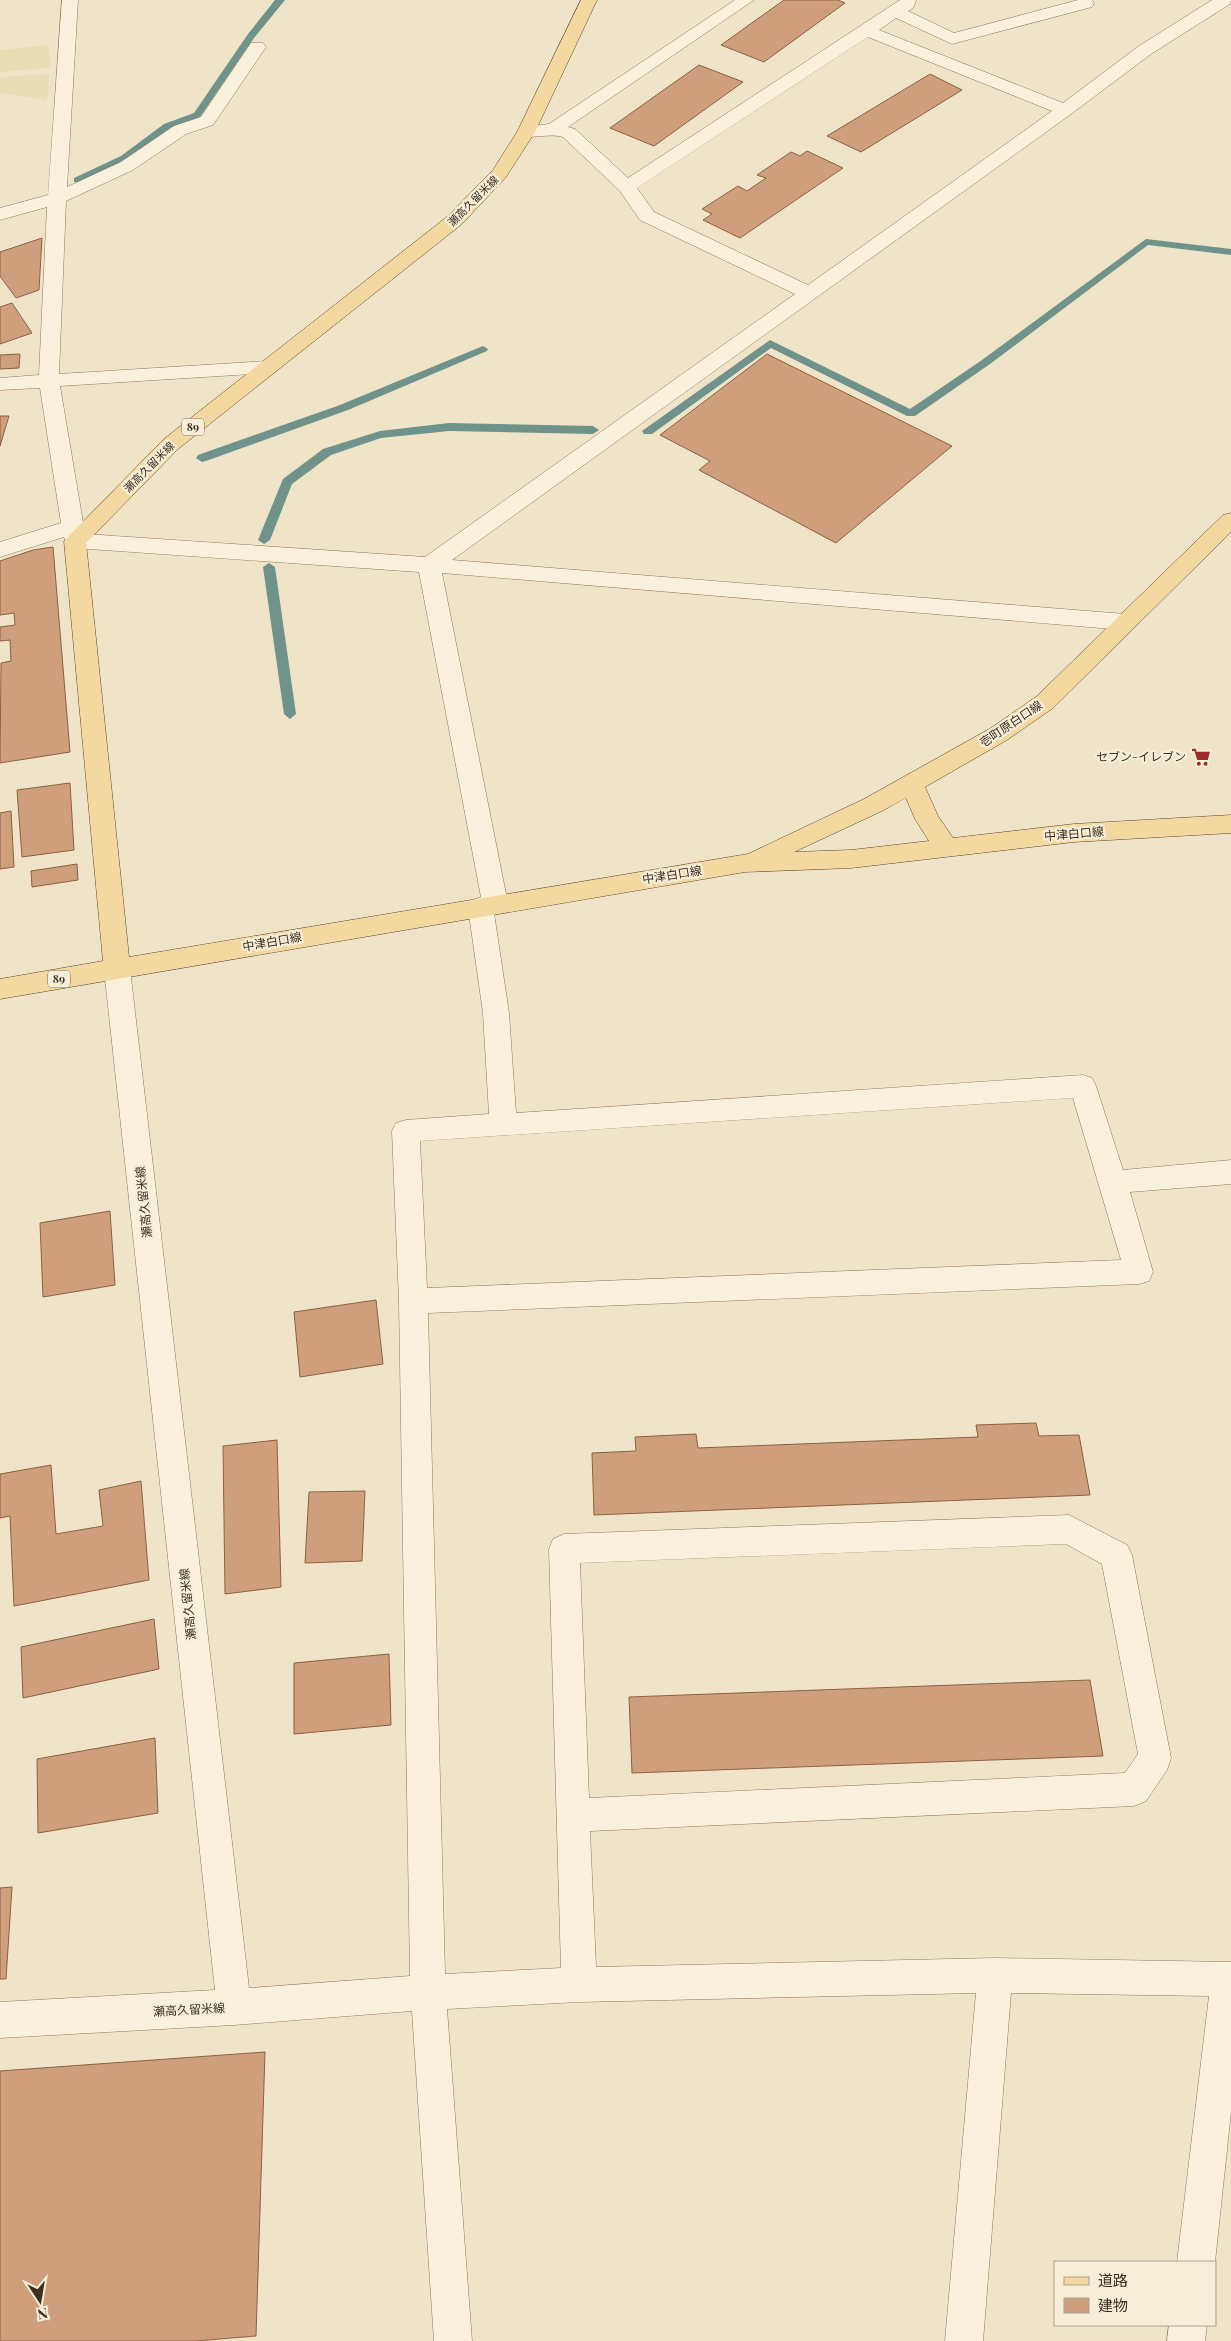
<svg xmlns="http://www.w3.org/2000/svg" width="1231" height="2341" font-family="'Playfair Display','Noto Sans JP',serif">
	<rect width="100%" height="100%" fill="#f0e4c8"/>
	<g fill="#e6deb5">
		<path d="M48 45 51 68 0 72V50Z"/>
		<path d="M49 74 47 100 0 93V77Z"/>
	</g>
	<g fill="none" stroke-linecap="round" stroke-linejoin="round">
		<g fill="#6f938a" fill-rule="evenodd">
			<path d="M275 0H285L254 38 200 117 170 128 129 160 82 182H74V178L121 156 164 124 194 113 248 34Z"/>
			<path d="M1146 239 1231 249V255L1148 245 990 364 915 416H907L771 348 652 434H644L642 431 770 340 910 409 982 360Z"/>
			<path d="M483 346 488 349 487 351 348 410 206 461 202 462 196 458 198 455 340 405Z"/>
			<path d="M449 423 593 426 599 430 593 434 449 431 381 438 331 455 292 484 270 540 264 544 258 540 283 479 323 449 380 431Z"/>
			<path d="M269 563 275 567 296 714 290 719 284 714 263 567Z"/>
		</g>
	</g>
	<g fill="#cf9f7d" stroke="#8d5f41">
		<path d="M784 0H838L845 3 764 62 721 45Z"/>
		<path d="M699 65 743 82 654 146 610 128Z"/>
		<path d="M930 74 962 90 861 152 827 136Z"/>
		<path d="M807 151 843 168 740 238 703 220 712 214 702 209 738 186 747 191 766 178 757 175 791 152 800 156Z"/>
		<path d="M42 238 39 290 16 298 0 276V252Z"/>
		<path d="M12 303 32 333 0 344V307Z"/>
		<path d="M20 354 19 368 0 369V355Z"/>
		<path d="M767 354 952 446 836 543 699 470 710 461 660 435Z"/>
		<path d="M0 416H9L0 446Z"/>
		<path d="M53 547 70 752 0 763 1 663 11 661 10 640 0 641V627L15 625 14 613 0 615V561L33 550Z"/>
		<path d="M70 783 74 850 22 857 17 790Z"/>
		<path d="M11 811 14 867 0 869V813Z"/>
		<path d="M77 864 78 880 32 887 31 871Z"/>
		<path d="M110 1211 115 1285 43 1297 40 1223Z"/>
		<path d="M376 1300 383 1364 300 1377 294 1312Z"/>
		<path d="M1036 1423 1039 1436 1079 1435 1090 1495 594 1515 592 1453 636 1451 635 1437 696 1434 698 1448 978 1437 976 1425Z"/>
		<path d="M277 1440 281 1587 225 1594 223 1446Z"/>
		<path d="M51 1465 56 1534 103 1526 99 1490 141 1481 149 1580 14 1606 10 1516 0 1518V1474Z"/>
		<path d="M365 1491 362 1561 305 1563 309 1492Z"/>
		<path d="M154 1619 159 1669 23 1698 21 1647Z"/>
		<path d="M389 1654 391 1725 294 1734V1663Z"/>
		<path d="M1090 1680 1103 1756 632 1773 629 1697Z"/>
		<path d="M155 1738 158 1813 38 1833 37 1759Z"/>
		<path d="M12 1887 6 1979H0V1888Z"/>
		<path d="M265 2052 256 2336 195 2341H0V2071Z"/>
	</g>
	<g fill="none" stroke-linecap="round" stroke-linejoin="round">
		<g stroke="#8d765c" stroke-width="1">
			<g id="minor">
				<path d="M62 0H78L67 187 121 162 174 126 201 117 251 43H263L266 47 213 125 186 134 133 170 66 201 59 374 268 361 275 363 278 367 275 371 268 373 60 386 85 534 425 557 795 294 640 220 620 191 563 137C548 133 534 139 520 136L517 132 520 128 549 124 735 0H754L568 127 575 129 628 178 900 0H916L914 7 908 11 954 33 1078 0H1092L1094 3 1092 7 952 44 896 18 879 30 1063 103 1139 46 1212 0H1231L1230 4 1151 54 1071 114 452 560 1125 614 1133 617 1136 622 1133 627 1125 630 442 573 508 904 504 911 494 913 509 1013 516 1113 1083 1075 1092 1078 1096 1086 1123 1170 1231 1160V1184L1130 1192 1153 1272 1149 1281 1139 1284 428 1313 445 1974 561 1968 549 1549 553 1539 564 1534 1069 1515 1127 1545 1132 1555 1171 1758 1167 1770 1146 1801 1134 1806 590 1831 596 1967 995 1958 1231 1962V2112L1215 2262H1177L1209 1996 1011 1993 983 2341H945L976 1993 579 2002 447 2009 472 2341H434L412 2011 234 2025 0 2038V2002L215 1990 104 969 108 962 117 959 126 962 130 969 249 1988 410 1976 399 1301 392 1131 396 1123 406 1120 489 1114 483 1013 468 907 472 900 481 897 419 572 75 548 67 546 64 537 0 557V542L61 523 40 388 0 390V378L39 375 47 207 0 220V208L48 195ZM868 37 1052 111 808 285 654 212 637 188ZM1073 1098 1121 1260 427 1288 420 1141ZM1066 1544 1102 1564 1138 1754 1125 1773 589 1798 580 1563Z"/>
				<path d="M1169 2325H1207L1205 2341H1167Z"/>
			</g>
		</g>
		<g stroke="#5b4430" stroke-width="1">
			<path id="major" d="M581 0H597L535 132 506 177 462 224 178 449 86 543 129 957 748 854 864 799 991 728 1037 696 1223 515 1231 513V532L1053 708 1007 740 925 787 938 816 953 838 1074 824 1231 815V833L1074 842 851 868 745 872 0 999V979L103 961 64 541 164 439 448 216 493 170 517 132ZM906 798 915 819 929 841 851 850 794 852 882 811Z"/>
		</g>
		<use href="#minor" fill="#faf1dc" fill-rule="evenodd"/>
		<use href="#major" fill="#f3d9a0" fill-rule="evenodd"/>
	</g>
	<defs>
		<g id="supermarket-bare" transform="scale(1.5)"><path d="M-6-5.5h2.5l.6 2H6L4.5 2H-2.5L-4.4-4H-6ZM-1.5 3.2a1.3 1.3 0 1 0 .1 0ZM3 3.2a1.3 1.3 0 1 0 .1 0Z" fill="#9e2a2b" stroke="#f7eed8" stroke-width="2.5" paint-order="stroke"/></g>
	</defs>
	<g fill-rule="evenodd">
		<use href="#supermarket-bare" x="1201" y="757"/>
	</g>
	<g text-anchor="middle" stroke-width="4.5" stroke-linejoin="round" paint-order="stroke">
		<g font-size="11" fill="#3d2e20" stroke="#f7eed8">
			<text transform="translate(473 201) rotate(-45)" y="4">瀬高久留米線</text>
			<text transform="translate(149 467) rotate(-45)" y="4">瀬高久留米線</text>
		</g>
		<g fill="#f7eed8" stroke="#756857" stroke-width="1">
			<rect x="182" y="418.5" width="22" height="17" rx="4"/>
			<rect x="48" y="970.5" width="22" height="17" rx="4"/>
		</g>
		<g font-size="11" font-weight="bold" fill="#3d2e20">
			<text x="193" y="431">89</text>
			<text x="59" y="983">89</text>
		</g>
		<g font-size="12" fill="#3d2e20" stroke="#f7eed8">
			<text transform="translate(1011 724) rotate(-34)" y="4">壱町原白口線</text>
			<text transform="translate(1074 834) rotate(-5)" y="4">中津白口線</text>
			<text transform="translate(672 875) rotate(-9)" y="4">中津白口線</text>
			<text transform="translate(272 942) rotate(-10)" y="4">中津白口線</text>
			<text transform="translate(144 1202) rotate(-96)" y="4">瀬高久留米線</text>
			<text transform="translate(188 1604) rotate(-96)" y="4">瀬高久留米線</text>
			<text transform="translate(189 2010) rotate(-3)" y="4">瀬高久留米線</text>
		</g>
		<g font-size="12" fill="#3d2e20" stroke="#f7eed8" text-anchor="end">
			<text x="1186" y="761">セブン-イレブン</text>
		</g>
	</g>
	<rect x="1054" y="2261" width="162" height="65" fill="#f7eed8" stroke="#ada18e"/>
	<rect x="1064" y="2277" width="25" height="8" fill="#f3d9a0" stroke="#ada18e"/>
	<text x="1098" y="2286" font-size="15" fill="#3d2e20">道路</text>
	<rect x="1064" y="2298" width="25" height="15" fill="#cf9f7d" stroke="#ada18e"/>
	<text x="1098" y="2311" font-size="15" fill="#3d2e20">建物</text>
	<g transform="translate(40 2301) rotate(168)" stroke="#f7eed8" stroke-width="4" paint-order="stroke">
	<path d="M0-4L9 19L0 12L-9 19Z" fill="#3d2e20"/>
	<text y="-8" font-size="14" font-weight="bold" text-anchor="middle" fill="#3d2e20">N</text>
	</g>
</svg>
